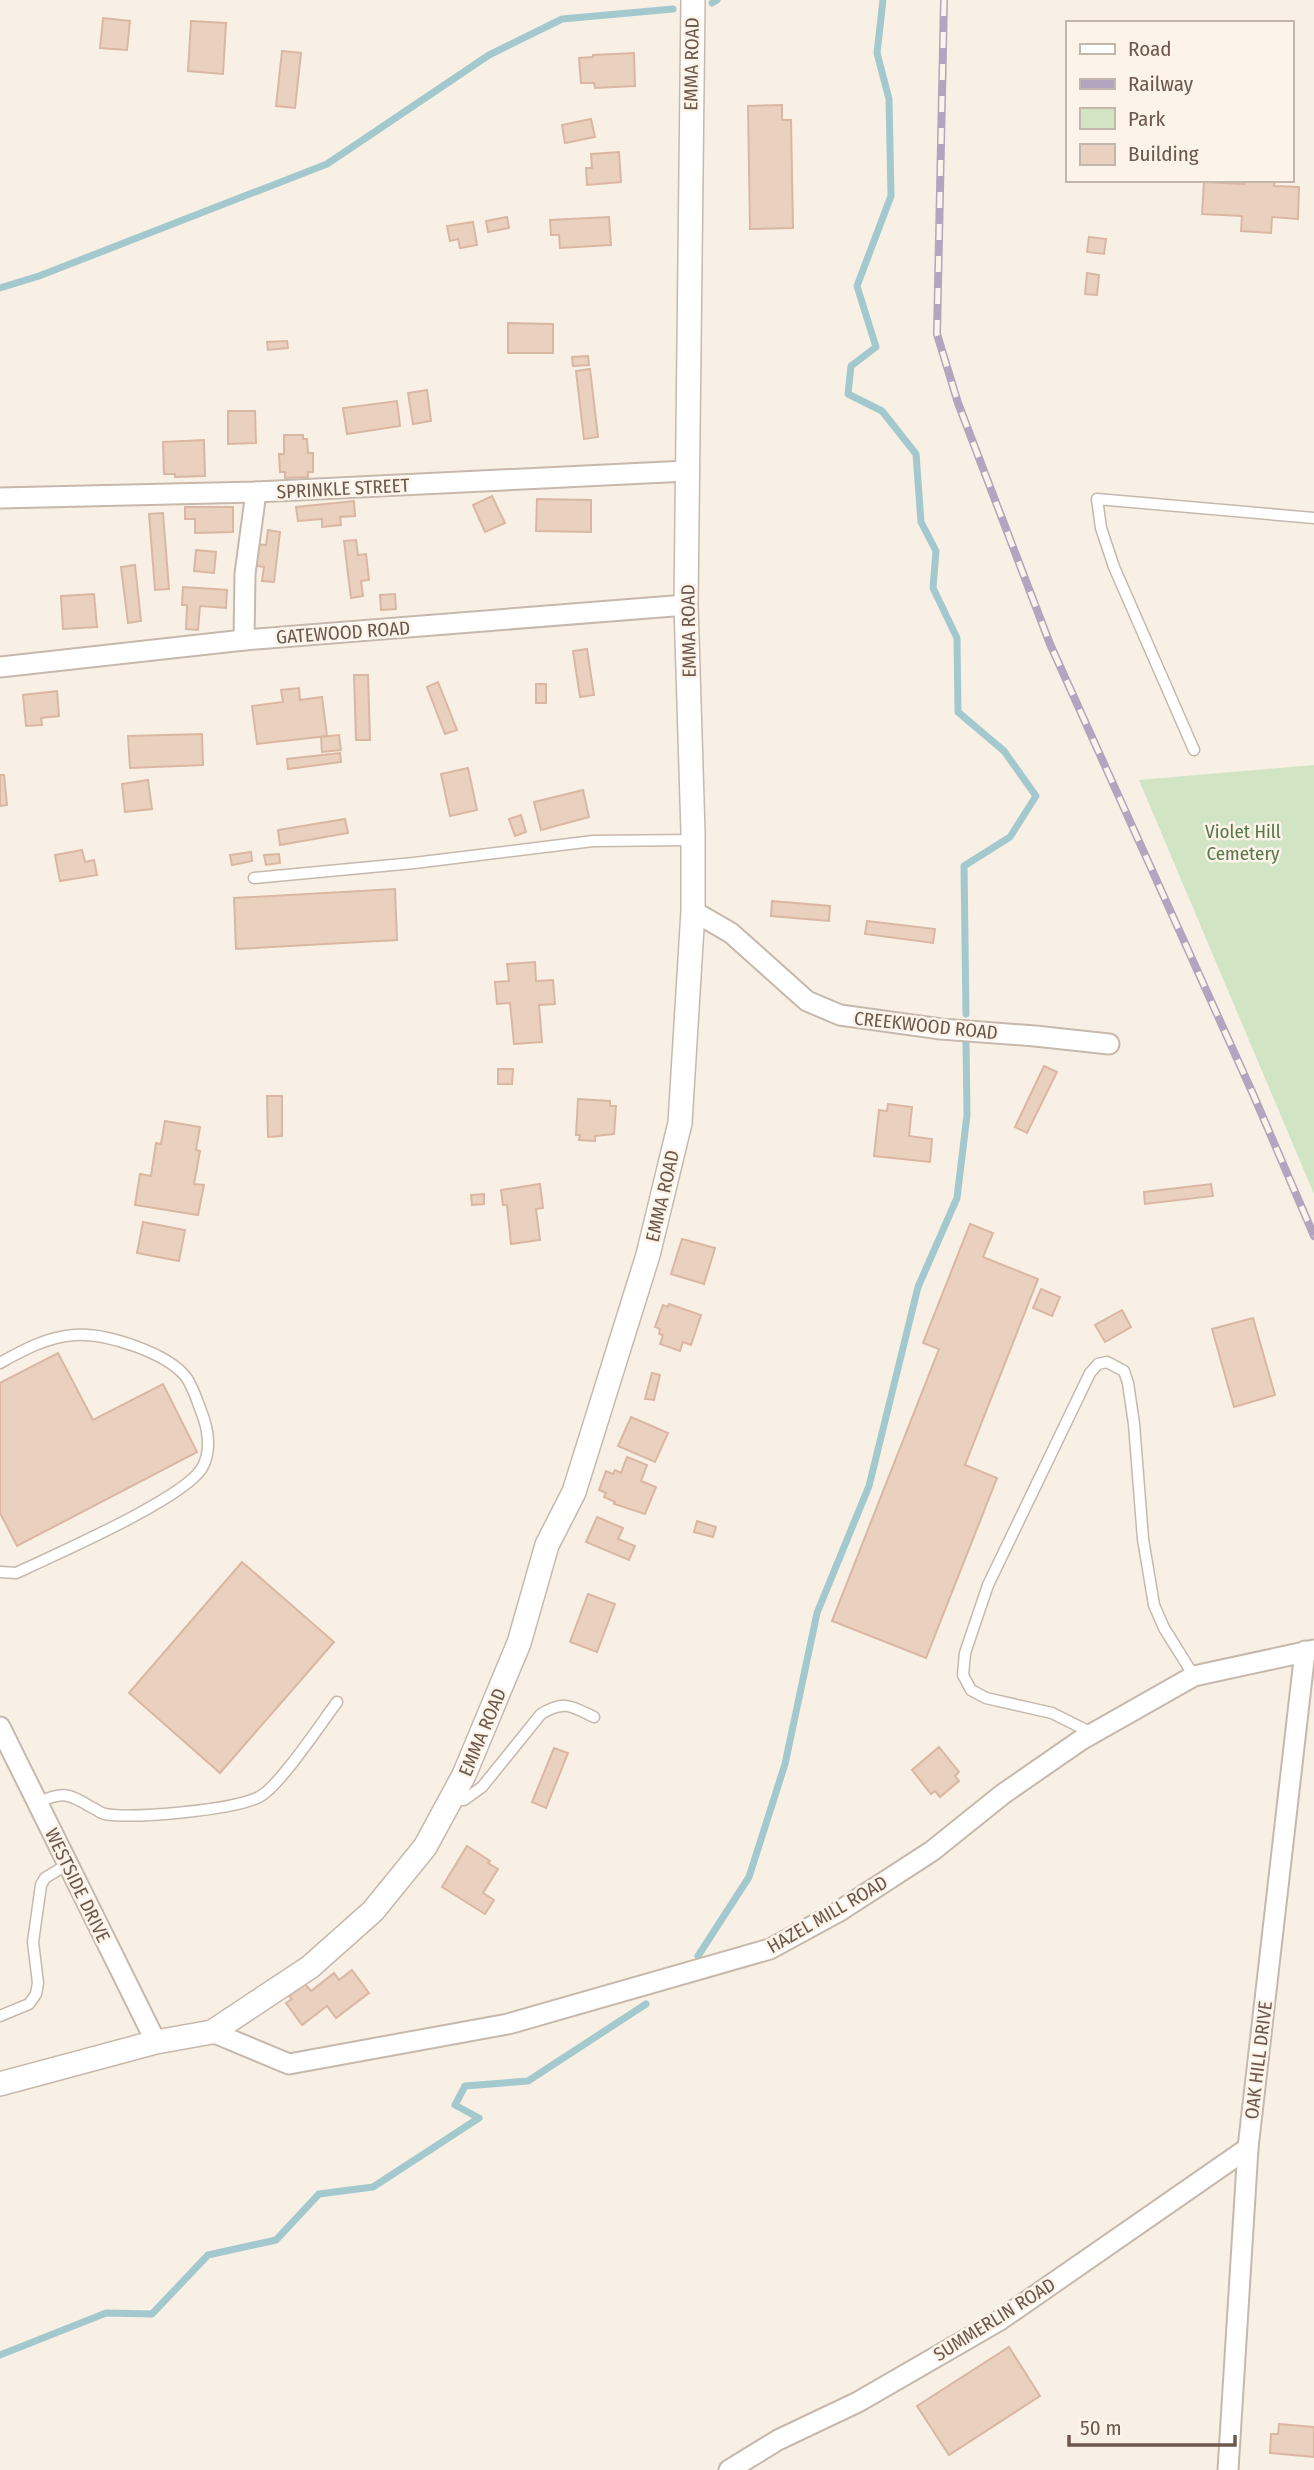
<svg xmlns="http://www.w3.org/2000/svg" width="1314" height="2470" font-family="'Fira Sans Condensed',sans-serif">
	<rect width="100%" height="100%" fill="#f8f0e4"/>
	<path fill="#d1e4c4" d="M1314 765V1194L1139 780Z"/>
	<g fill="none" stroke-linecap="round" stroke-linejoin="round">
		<g stroke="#a3c9cf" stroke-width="7">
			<path d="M883 0 877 53 889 99 891 196 857 286 876 347 851 366 848 394 882 411 916 454 921 522 936 551 933 588 957 638 958 712 1004 751 1036 796 1010 837 964 866 966 1014"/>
			<path d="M712 3 717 0"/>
			<path d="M0 288 39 276 327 164 489 55 562 19 673 9"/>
			<path d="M698 1956 749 1877 785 1764 817 1613 869 1486 918 1287 957 1198 967 1115 966 1040"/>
			<path d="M0 2355 106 2313 152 2314 208 2255 276 2240 319 2194 373 2187 479 2118 455 2105 465 2086 528 2081 646 2004"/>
		</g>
	</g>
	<g fill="#ead0bf" stroke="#dab7a2" stroke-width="2">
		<path d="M103 18 130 21 127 50 100 48Z"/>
		<path d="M191 21 226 23 223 74 188 71Z"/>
		<path d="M282 51 301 53 295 108 276 106Z"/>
		<path d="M634 53 635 86 595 88 594 83H581L579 58 593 57V55Z"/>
		<path d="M782 105V120H791L793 228 750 229 748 106Z"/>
		<path d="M591 119 595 137 565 143 562 125Z"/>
		<path d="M619 152 621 182 587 185 586 168H592L591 154Z"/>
		<path d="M1244 180H1275L1274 186 1299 187 1298 219 1272 217 1271 233 1241 231 1242 216 1202 214 1204 182 1244 184Z"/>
		<path d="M507 217 509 228 488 232 486 221Z"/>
		<path d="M609 217 611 245 560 248 559 235H551L550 220Z"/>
		<path d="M473 222 477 245 460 248 458 239 450 241 447 226Z"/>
		<path d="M1089 237 1106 239 1104 254 1087 252Z"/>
		<path d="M1087 273 1099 275 1097 295 1085 294Z"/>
		<path d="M508 323 553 324V353H508Z"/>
		<path d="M287 341 288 348 268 350 267 342Z"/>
		<path d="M588 356 589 365 573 366 572 357Z"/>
		<path d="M590 369 598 437 584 439 576 371Z"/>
		<path d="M427 390 431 421 413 424 408 393Z"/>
		<path d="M397 401 400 426 347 434 343 408Z"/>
		<path d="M228 411H255L256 443 228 444Z"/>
		<path d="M284 435H303V439H307L308 453H313V472H308V477L285 478V472H280L279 454H284Z"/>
		<path d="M204 440 205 476 175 477V474H164L163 442Z"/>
		<path d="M492 496 505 523 485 532 473 505Z"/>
		<path d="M537 499 591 500V532L536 531Z"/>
		<path d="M354 501 355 516 340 517 341 525 322 527V519L298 521 296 507Z"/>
		<path d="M185 507H233V532L195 533V519H185Z"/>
		<path d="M163 513 169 589 155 590 149 514Z"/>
		<path d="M268 530 280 532 274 582 262 581 264 567 252 565 254 544 266 545Z"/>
		<path d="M356 540 358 555 366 554 369 580 361 581 363 596 351 598 344 541Z"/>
		<path d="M196 550 216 552 214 573 194 571Z"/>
		<path d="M135 565 141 621 128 623 121 567Z"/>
		<path d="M183 587 227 590 226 608 200 606 198 630 186 629 187 605H182Z"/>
		<path d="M94 594 97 627 63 629 61 596Z"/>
		<path d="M395 594 396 609 381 610 380 595Z"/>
		<path d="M587 649 594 695 580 697 573 651Z"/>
		<path d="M354 675H368L370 740H356Z"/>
		<path d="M438 682 457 730 445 734 427 687Z"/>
		<rect x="536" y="684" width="10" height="19"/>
		<path d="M299 688 300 700 322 697 327 736 257 744 252 706 283 702 281 690Z"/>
		<path d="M57 691 59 716 41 718 42 725 26 726 23 695Z"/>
		<path d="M202 734 203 765 130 768 128 736Z"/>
		<path d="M339 735 341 750 322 752 321 737Z"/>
		<path d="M340 753 341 762 288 769 287 759Z"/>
		<path d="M468 768 477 810 450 816 441 774Z"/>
		<path d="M0 775H4L7 805 0 806Z"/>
		<path d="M148 780 152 809 125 812 122 784Z"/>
		<path d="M583 790 589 817 541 830 534 802Z"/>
		<path d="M521 815 526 832 515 836 509 819Z"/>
		<path d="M345 819 348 833 280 845 278 830Z"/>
		<path d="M82 850 85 862 94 860 97 875 60 881 55 855Z"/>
		<path d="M251 852 252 861 232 865 230 855Z"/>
		<path d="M279 854 280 863 266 865 264 855Z"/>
		<path d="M395 889 397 940 236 949 234 898Z"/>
		<path d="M772 901 830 906 829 921 771 916Z"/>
		<path d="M867 921 935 929 933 943 865 934Z"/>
		<path d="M535 962 536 981 553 980 555 1004 539 1005 542 1042 514 1044 510 1003 497 1004 495 982 509 981 507 964Z"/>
		<path d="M1044 1066 1057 1072 1027 1133 1015 1127Z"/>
		<path d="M498 1069H513L512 1084H498Z"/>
		<path d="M267 1096H282V1136L268 1137Z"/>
		<path d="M578 1099 610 1101V1106H616L614 1134 595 1136V1141L579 1140 580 1135H576Z"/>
		<path d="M888 1104 912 1107 909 1136 932 1139 930 1162 874 1156 879 1110 887 1111Z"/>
		<path d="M165 1121 200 1127 196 1150 200 1151 194 1184 204 1185 198 1215 135 1205 140 1174 151 1176 156 1143 161 1144Z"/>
		<path d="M540 1184 543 1208 536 1209 540 1240 511 1244 507 1205H503L501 1190Z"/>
		<path d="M1211 1184 1213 1196 1145 1204 1144 1192Z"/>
		<path d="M484 1194V1204L472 1205 471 1195Z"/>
		<path d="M143 1222 185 1230 179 1261 137 1253Z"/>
		<path d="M970 1224 993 1233 983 1257 1038 1279 965 1465 997 1478 926 1658 832 1621 939 1349 923 1343Z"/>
		<path d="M682 1239 715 1248 704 1284 671 1274Z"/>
		<path d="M1041 1289 1060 1297 1052 1316 1033 1308Z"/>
		<path d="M669 1304 701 1315 691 1345 683 1342 680 1351 660 1344 663 1335 659 1334 660 1329 655 1327 663 1305 668 1307Z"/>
		<path d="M1122 1310 1131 1327 1105 1342 1095 1325Z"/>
		<path d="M1253 1318 1275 1395 1234 1407 1212 1329Z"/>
		<path d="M58 1353 93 1420 163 1384 197 1452 17 1546 0 1513V1383Z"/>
		<path d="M652 1373 660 1375 654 1400 645 1399Z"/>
		<path d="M631 1417 668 1433 655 1462 618 1446Z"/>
		<path d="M627 1457 647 1465 641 1481 656 1487 645 1514 614 1504 615 1502 604 1497 606 1493 599 1490 606 1471 613 1474 615 1470 621 1473Z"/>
		<path d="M597 1517 623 1528 618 1539 635 1546 629 1560 586 1542Z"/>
		<path d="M697 1521 716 1527 713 1537 694 1532Z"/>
		<path d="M242 1562 334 1642 220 1773 129 1693Z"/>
		<path d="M588 1594 615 1604 597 1652 570 1642Z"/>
		<path d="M939 1747 959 1772 955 1776 959 1781 940 1797 935 1791 931 1794 912 1770Z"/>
		<path d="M554 1748 568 1753 546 1808 532 1802Z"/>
		<path d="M467 1846 490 1861 488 1863 498 1869 483 1893 494 1900 485 1914 442 1887Z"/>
		<path d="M352 1970 369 1993 336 2018 327 2006 302 2025 286 2003 292 1999 289 1996 305 1984 311 1991 334 1973 339 1980Z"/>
		<path d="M1009 2347 1040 2396 949 2455 917 2406Z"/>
		<path d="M1279 2424 1314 2427V2457L1270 2453 1271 2434H1278Z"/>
	</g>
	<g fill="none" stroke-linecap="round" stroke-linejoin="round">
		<g stroke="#c7b8ac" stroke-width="13">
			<g id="service">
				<path d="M1194 750 1114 567 1101 528 1097 499 1314 518"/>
				<path d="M254 878 414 863 593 841 692 840"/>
				<path d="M0 1363C23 1350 47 1337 74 1335 105 1332 167 1353 186 1377 193 1387 197 1400 201 1411 208 1428 212 1451 202 1468 184 1498 63 1551 27 1568L16 1573 0 1572"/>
				<path d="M1092 1733 1052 1713 986 1698 971 1690 963 1675 965 1653 988 1585 1090 1373 1098 1364 1107 1362 1124 1371 1128 1383 1134 1424 1143 1539 1154 1605 1164 1628 1194 1676"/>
				<path d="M451 1800H464L482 1787 541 1714C565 1700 571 1706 594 1717"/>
				<path d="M37 1803C62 1791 68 1793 91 1807 96 1809 100 1813 105 1814 135 1819 233 1810 259 1797 279 1787 322 1722 337 1702"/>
				<path d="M0 2016 29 2004 36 1994 38 1983 33 1942 41 1885 45 1878 68 1864"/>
			</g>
		</g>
		<g stroke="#c7b8ac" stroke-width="23">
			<g id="minor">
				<path d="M0 498 256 492 687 471"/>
				<path d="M244 640 245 574 256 492"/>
				<path d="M0 667 244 640 686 605"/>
				<path d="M693 911 731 933 807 1001 840 1015 941 1029 1035 1036 1109 1044"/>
				<path d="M0 1727 156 2042"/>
				<path d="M212 2032 289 2064 508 2024 770 1949 838 1912 932 1851 1003 1794 1081 1740 1194 1676 1314 1650"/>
				<path d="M729 2470 778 2440 858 2402 1000 2320 1248 2148"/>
				<path d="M1228 2470 1248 2148 1305 1651"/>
			</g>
		</g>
		<g stroke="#c7b8ac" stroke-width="26">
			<path id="tertiary" d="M0 2084 156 2042 212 2032 310 1967 373 1911 425 1847 464 1775 519 1643 547 1545 574 1492 648 1255 680 1123 693 911V833L686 605 693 0"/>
		</g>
		<use href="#service" stroke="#fff" stroke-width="10"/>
		<use href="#minor" stroke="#fff" stroke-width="19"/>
		<use href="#tertiary" stroke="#fff" stroke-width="23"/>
		<g stroke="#b3a4c0" stroke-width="8">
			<path id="rail" d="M944 0 937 334 958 403 1050 644 1253 1094 1314 1236"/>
		</g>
		<use href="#rail" stroke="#fcf4e9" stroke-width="5" stroke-dasharray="16" stroke-linecap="butt"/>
	</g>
	<g text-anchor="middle" stroke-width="5" stroke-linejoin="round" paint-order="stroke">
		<g font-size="19" fill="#6d584d" stroke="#fcf4e9">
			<text transform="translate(691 64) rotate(-89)" y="7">EMMA ROAD</text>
			<text transform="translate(343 488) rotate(-3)" y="7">SPRINKLE STREET</text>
			<text transform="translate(688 631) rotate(-91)" y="7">EMMA ROAD</text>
			<text transform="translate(343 632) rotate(-4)" y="7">GATEWOOD ROAD</text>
			<text transform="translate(926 1025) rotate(6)" y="7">CREEKWOOD ROAD</text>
			<text transform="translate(662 1196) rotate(-77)" y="7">EMMA ROAD</text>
			<text transform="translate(482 1732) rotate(-67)" y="7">EMMA ROAD</text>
			<text transform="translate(78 1885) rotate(64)" y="7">WESTSIDE DRIVE</text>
			<text transform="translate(827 1914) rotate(-30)" y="7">HAZEL MILL ROAD</text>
			<text transform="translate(1258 2060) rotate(-83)" y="7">OAK HILL DRIVE</text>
			<text transform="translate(994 2319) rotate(-32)" y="7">SUMMERLIN ROAD</text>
		</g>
		<g font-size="19" fill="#57774a" stroke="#fcf4e9">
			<text x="1243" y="838">Violet Hill<tspan x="1243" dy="22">Cemetery</tspan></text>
		</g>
	</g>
	<rect x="1066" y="21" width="228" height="161" fill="#fcf4e9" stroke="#c3b6ab" stroke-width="2"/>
	<rect x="1080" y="44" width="35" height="10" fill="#ffffff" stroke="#c3b6ab" stroke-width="2"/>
	<text x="1128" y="56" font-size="21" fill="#6d584d">Road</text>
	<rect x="1080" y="79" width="35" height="10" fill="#b3a4c0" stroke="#c3b6ab" stroke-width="2"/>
	<text x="1128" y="91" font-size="21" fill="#6d584d">Railway</text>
	<rect x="1080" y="108" width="35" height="21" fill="#d1e4c4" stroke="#c3b6ab" stroke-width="2"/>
	<text x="1128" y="126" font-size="21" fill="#6d584d">Park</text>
	<rect x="1080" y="144" width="35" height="21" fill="#ead0bf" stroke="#c3b6ab" stroke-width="2"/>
	<text x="1128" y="161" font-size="21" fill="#6d584d">Building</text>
	<path d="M1069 2435v10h166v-10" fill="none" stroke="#6d584d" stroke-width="3.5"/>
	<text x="1080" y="2435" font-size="21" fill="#6d584d" stroke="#fcf4e9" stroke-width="5" paint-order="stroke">50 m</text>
</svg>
